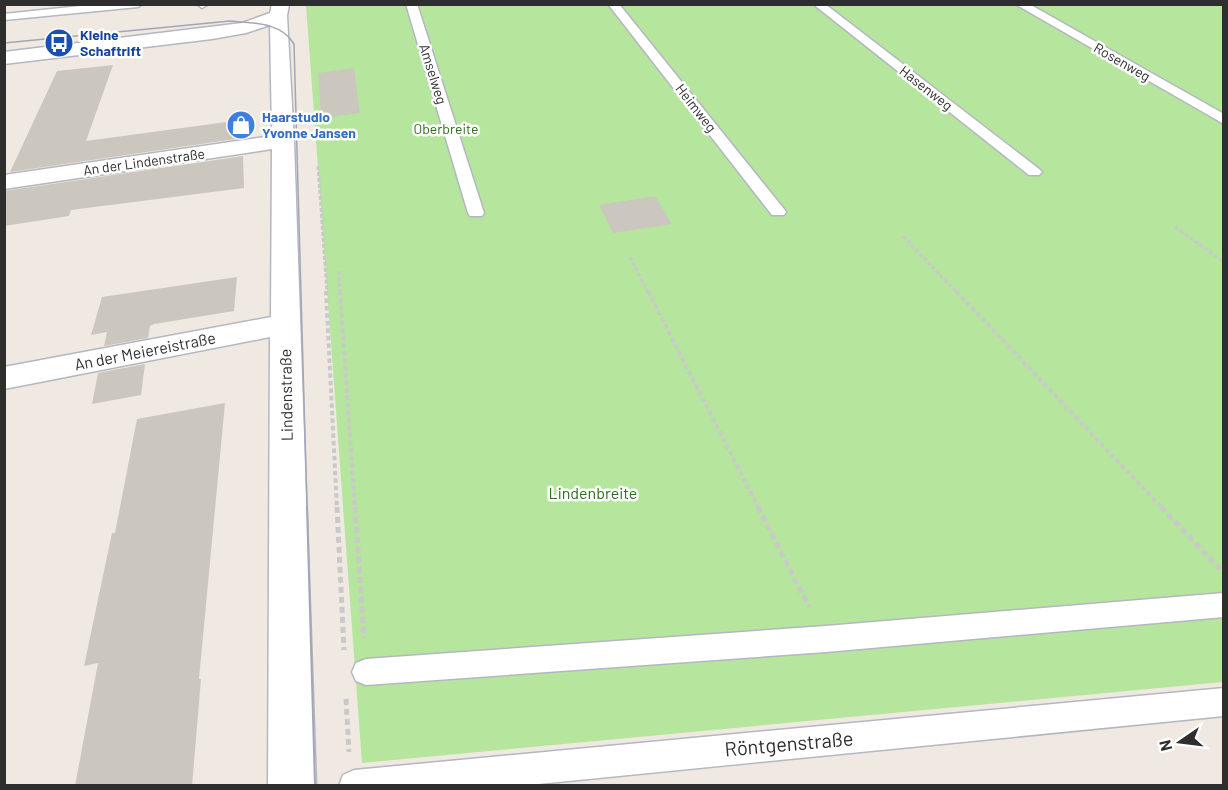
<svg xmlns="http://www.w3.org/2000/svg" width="1228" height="790" font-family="Barlow,sans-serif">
	<rect width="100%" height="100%" fill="#efe9e1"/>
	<path fill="#b6e59e" d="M306 5H1223V682L362 763Z"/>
	<g fill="#cbc7bf">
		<path d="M113 65 86 141 241 120 242 138 10 172 57 71Z"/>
		<path d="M354 68 360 113 321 118 318 73Z"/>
		<path d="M243 156 244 188 71 210 69 216 4 226V191Z"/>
		<path d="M655 196 672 224 613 233 599 205Z"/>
		<path d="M237 277 234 311 154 324 150 326 148 338 104 346 107 332 91 335 102 297Z"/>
		<path d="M145 364 141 395 92 404 98 373Z"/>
		<path d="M225 403 199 679H201L192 786H75L98 663 84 666 112 533H115L137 419Z"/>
	</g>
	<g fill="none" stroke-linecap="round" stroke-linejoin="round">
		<g stroke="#b4b7c1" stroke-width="3">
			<g id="lane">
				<path d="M99 4H143L138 7 4 20V14Z"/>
				<path d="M197 4H207V5L202 8Z"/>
				<path d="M406 4H417L484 213 482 216H470L468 213Z"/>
				<path d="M608 4H619L784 209 786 212 784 215H772Z"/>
				<path d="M813 4H825L1039 169 1042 172 1039 175H1029Z"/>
				<path d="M1015 4H1029L1224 114V124Z"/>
				<path d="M1224 593V617L826 652 366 685 356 681 352 672 356 663 366 659 826 626Z"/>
				<path d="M1224 688V716L518 786H339L343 775 354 770Z"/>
			</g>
		</g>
		<g stroke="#b4b7c1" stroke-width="3">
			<path id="street" d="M272 4H289L287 16 294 141 316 786H268L270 337 4 389V367L271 317 272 149 4 189V175L272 136 270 25 246 33 212 39 4 64V52L242 23 270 13Z"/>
		</g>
		<g stroke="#c9c9c9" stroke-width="3" stroke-dasharray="4 2" stroke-linecap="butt">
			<path d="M318 166 327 293"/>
			<path d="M1175 227 1224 262"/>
			<path d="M903 236 957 293"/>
			<path d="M630 257 648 293"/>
			<path d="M339 271 340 293"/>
		</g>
		<g stroke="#c9c9c9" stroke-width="4" stroke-dasharray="4.5 3" stroke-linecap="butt">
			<path d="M326 291 337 509"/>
			<path d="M340 291 355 509"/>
			<path d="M648 291 759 509"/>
			<path d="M956 291 1163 509"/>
		</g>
		<g stroke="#c9c9c9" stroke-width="5" stroke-dasharray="6 4" stroke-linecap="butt">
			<path d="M337 507 344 650"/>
			<path d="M355 507 364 638"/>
			<path d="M758 507 809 607"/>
			<path d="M1161 507 1223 572"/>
			<path d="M346 699 349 752"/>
		</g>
		<use href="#lane" fill="#fff" fill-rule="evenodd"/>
		<use href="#street" fill="#fff" fill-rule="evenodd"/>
		<path stroke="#a3a6b8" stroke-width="1.5" d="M4 43 230 21C253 23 281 22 294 44L307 509"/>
		<path stroke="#a3a6b8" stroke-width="2" d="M307 507 315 786"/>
	</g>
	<defs>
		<g id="bus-disc" transform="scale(1.5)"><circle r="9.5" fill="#1a4fb4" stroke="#fff"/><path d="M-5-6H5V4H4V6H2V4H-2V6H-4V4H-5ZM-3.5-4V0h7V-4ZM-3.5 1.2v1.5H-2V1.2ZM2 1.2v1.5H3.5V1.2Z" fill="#fff"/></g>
		<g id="shop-disc" transform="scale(1.5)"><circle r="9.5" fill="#3f7fe0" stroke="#fff"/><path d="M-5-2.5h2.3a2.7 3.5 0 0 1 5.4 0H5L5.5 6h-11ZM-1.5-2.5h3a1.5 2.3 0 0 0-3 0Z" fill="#fff"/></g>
	</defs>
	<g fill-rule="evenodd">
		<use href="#bus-disc" x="59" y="43"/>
		<use href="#shop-disc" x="241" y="125"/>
	</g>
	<g text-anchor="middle" stroke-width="5" stroke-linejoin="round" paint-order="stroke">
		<g font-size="14" font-weight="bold" fill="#164399" stroke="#fff" text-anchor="start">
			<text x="80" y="40">Kleine<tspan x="80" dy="16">Schaftrift</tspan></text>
		</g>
		<g font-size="14" fill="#2e2e2e" stroke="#fff">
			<text transform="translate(1122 62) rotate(30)" y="5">Rosenweg</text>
			<text transform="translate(433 74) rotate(73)" y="5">Amselweg</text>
			<text transform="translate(926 88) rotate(38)" y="5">Hasenweg</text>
			<text transform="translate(696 108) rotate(52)" y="5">Heimweg</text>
			<text transform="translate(144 162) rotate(-8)" y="5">An der Lindenstraße</text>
		</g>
		<g font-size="14" font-weight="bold" fill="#366cbe" stroke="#fff" text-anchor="start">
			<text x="262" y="122">Haarstudio<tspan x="262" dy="16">Yvonne Jansen</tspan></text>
		</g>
		<g font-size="14" fill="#2c6e1b" stroke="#fff">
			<text x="446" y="134">Oberbreite</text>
		</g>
		<g font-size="16" fill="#2e2e2e" stroke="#fff">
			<text transform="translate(145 351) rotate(-11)" y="6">An der Meiereistraße</text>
			<text transform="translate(286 395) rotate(-91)" y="6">Lindenstraße</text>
		</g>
		<g font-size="16" fill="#2c6e1b" stroke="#fff">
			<text x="593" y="499">Lindenbreite</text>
		</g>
		<g font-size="20" fill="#2e2e2e" stroke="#fff">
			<text transform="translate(789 744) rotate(-5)" y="7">Röntgenstraße</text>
		</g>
	</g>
	<rect width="1228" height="790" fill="none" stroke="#2e2e2e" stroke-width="12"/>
	<g transform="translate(1180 742) rotate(256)" stroke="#ffffff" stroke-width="4.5" paint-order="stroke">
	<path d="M0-4.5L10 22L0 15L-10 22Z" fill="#2e2e2e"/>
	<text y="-9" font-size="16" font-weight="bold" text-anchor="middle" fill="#2e2e2e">N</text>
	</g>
</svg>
